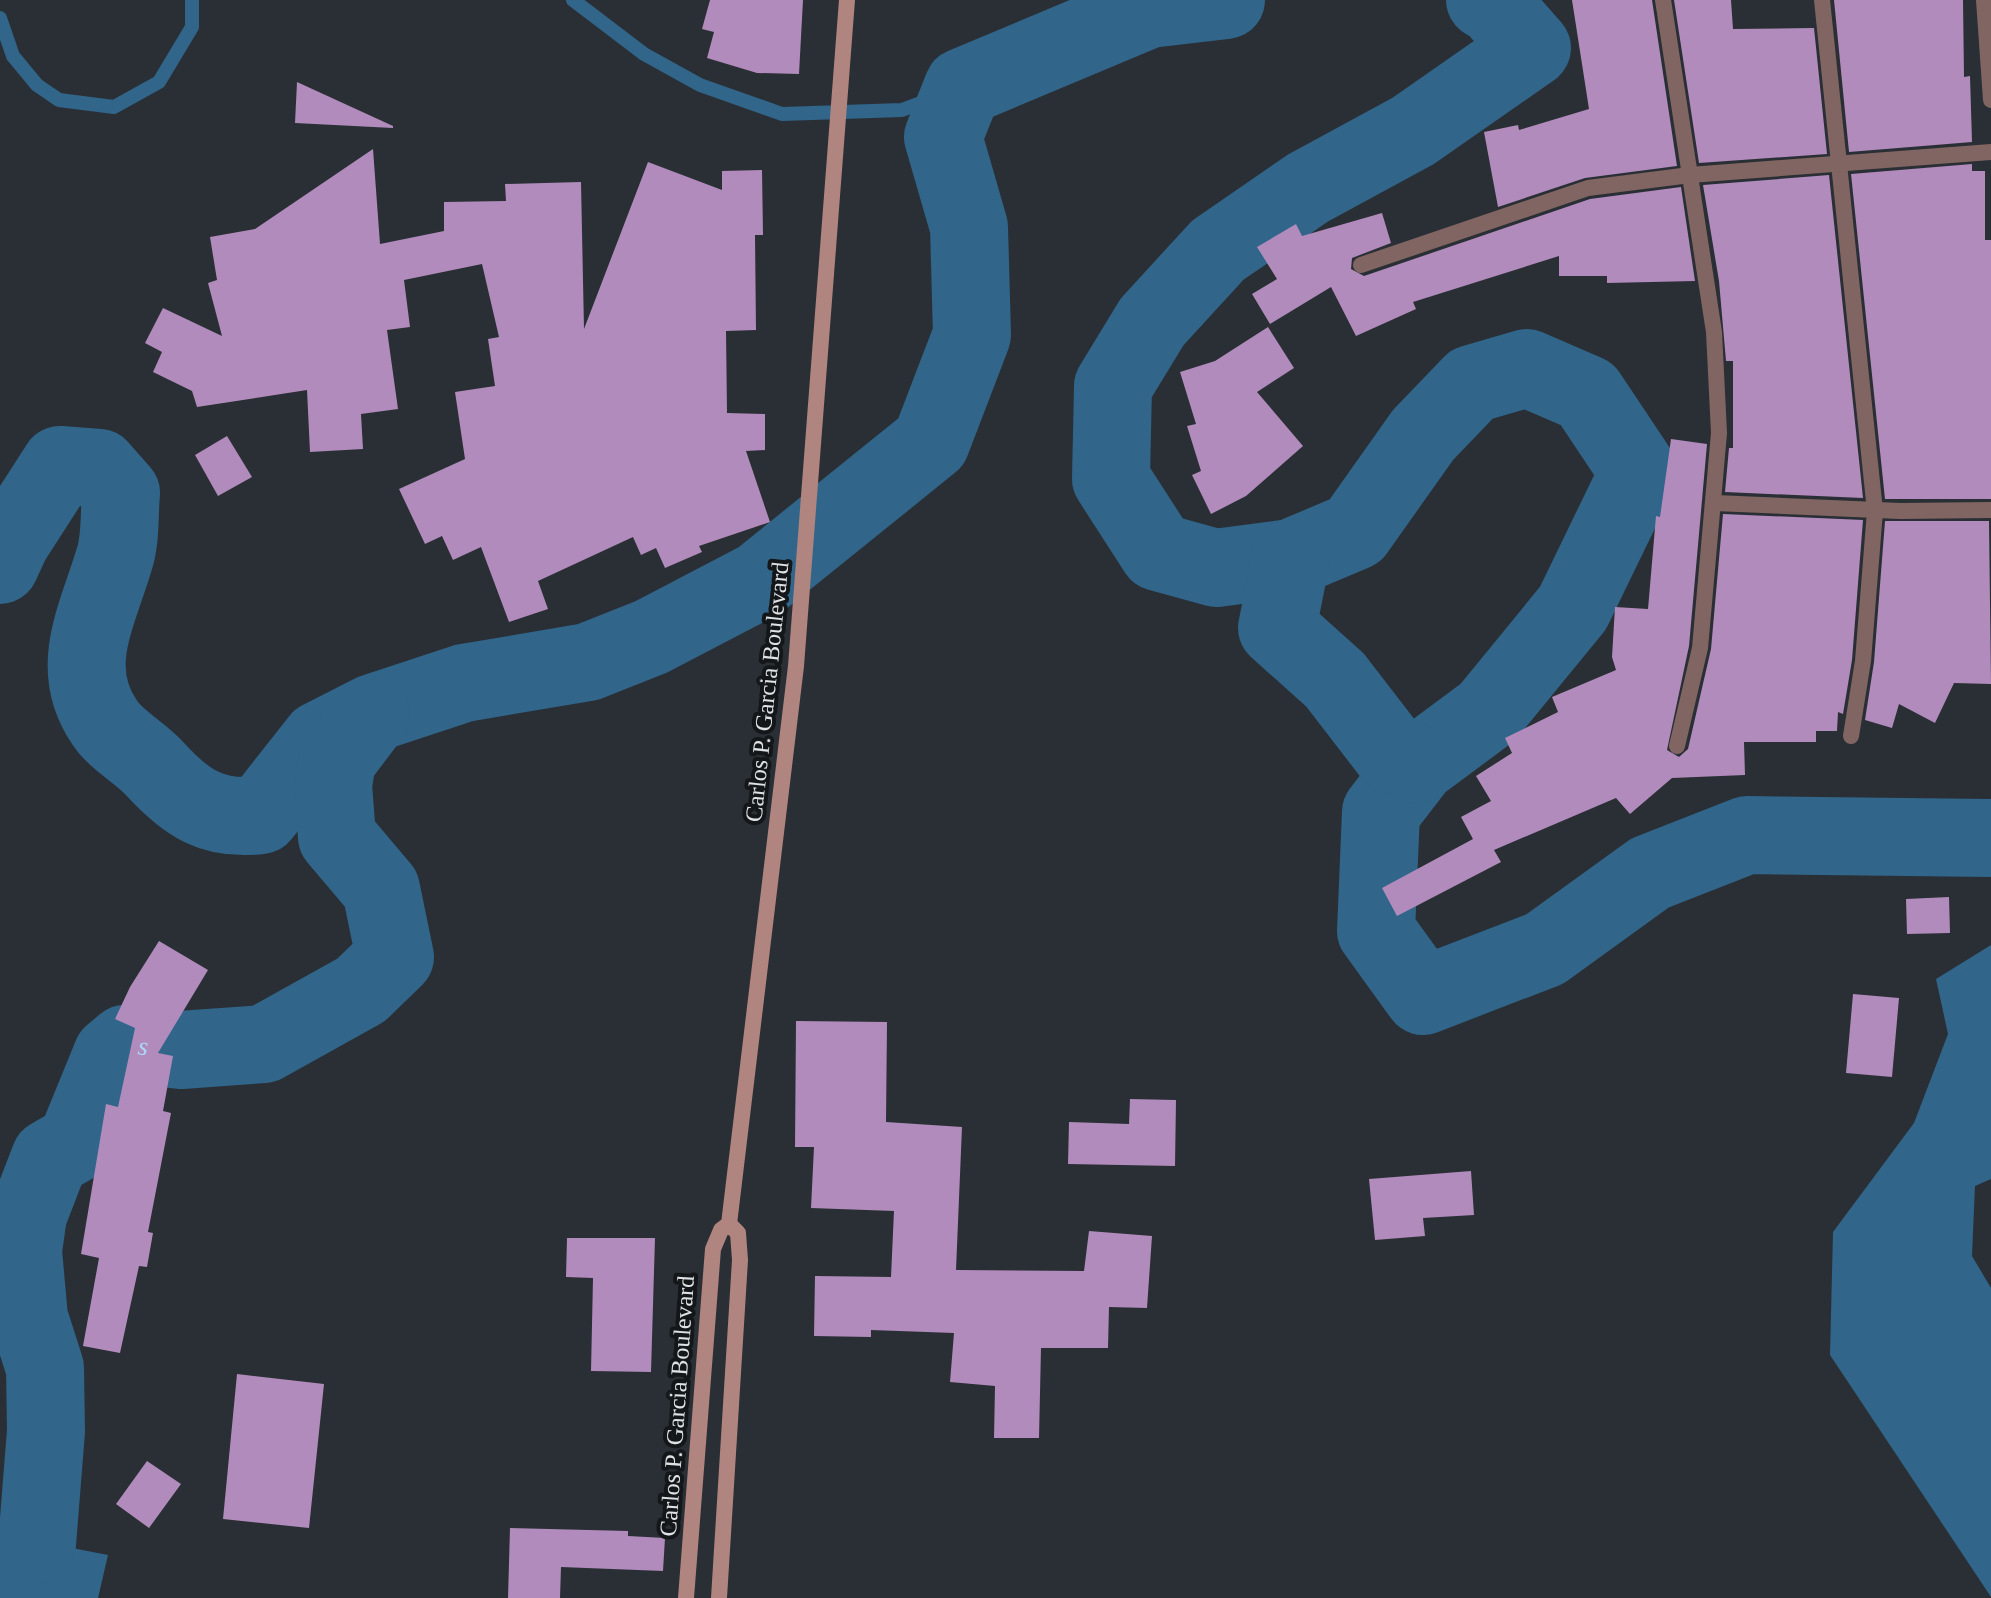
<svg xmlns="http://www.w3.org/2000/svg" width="1991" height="1598" font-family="Georgia,serif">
	<rect width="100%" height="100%" fill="#292f35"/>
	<g fill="#316589">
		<path d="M1991 945V1179L1975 1186 1972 1256 1991 1288V1597L1830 1355 1833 1232 1914 1123 1948 1034 1936 979Z"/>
		<path d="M33 1523 67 1547 108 1555 98 1598H0V1552L13 1549Z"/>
	</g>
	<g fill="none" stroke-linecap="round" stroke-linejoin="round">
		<g stroke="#316589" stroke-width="14">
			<path d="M573 0 644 54 700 85 782 114 902 110 963 87"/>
			<path d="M0 18 13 56 37 85 59 100 114 107 159 82 192 27V0"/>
		</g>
		<g stroke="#316589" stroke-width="78">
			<path d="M1485 0 1493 4 1532 48 1413 131 1308 188 1218 250 1152 322 1113 386 1111 479 1158 552 1216 568 1291 558 1355 531 1423 435 1472 384 1527 368 1587 394 1639 472 1573 608 1488 712 1418 764 1381 812 1376 931 1423 996 1545 949 1650 873 1747 835 1991 838"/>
			<path d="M1291 558 1277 628 1335 680 1392 754 1418 764"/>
			<path d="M0 565 11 541 60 465 99 468 121 493C119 515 121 540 114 560 97 617 67 668 105 723 117 741 141 753 155 769 186 803 213 821 261 815L320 740 373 713 464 683 588 662 651 637 760 580 931 442 972 335 969 227 943 137 963 87 1149 9 1226 0"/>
			<path id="s1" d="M37 1544 46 1431 45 1368 29 1318 23 1251 28 1215 50 1158 76 1143 112 1055 125 1044 181 1050 264 1044 361 990 395 957 381 889 337 837 333 785 337 760 371 715"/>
		</g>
	</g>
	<g fill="#b18bbb">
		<path d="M710 0H803L799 74 757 73 707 58 714 32 702 29Z"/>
		<path d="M1572 0H1652L1677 166 1585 178 1498 207 1484 132 1518 125 1519 130 1589 109Z"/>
		<path d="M1674 0H1731L1733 29 1814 28 1827 154 1699 163Z"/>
		<path d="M1834 0H1963L1964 77 1970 76 1972 142 1849 152Z"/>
		<path d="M297 82 393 126V128L295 123Z"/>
		<path d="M373 149 380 244 444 231V202L506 201 505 184 581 182 584 329 648 162 722 190V171L762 170 763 235H755L756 330 726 331 727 413 765 414V450L746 451 770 522 699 546 702 552 665 568 656 548 641 555 633 537 538 581 548 609 509 622 481 547 453 560 442 536 425 544 399 489 465 459 455 392 495 386 488 339 499 337 482 264 404 280 410 327 387 330 398 409 361 414 363 449 310 452 307 390 197 407 192 391 153 372 162 352 145 343 163 308 222 336 208 283 217 280 210 237 255 229Z"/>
		<path d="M1972 164V171H1985V240H1991V499H1885L1851 174Z"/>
		<path d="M1829 175 1863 498 1725 492 1729 448H1733V361H1726L1719 281 1703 185Z"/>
		<path d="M1681 187 1695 281 1607 283V276H1559V256L1413 302 1416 309 1356 336 1331 287 1270 324 1252 294 1277 279 1257 247 1296 224 1302 236 1382 213 1391 243 1352 258 1351 269 1364 276 1590 199Z"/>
		<path d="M1268 327 1294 368 1257 392 1303 446 1246 496 1211 514 1192 475 1201 471 1187 426 1196 424 1180 372 1215 361Z"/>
		<path d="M227 436 252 477 218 496 195 455Z"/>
		<path d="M1671 439 1707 444 1689 646 1667 750 1679 757 1688 749 1711 649 1723 514 1863 520 1852 660 1843 714 1838 712 1837 731H1816V742H1744L1745 775 1672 778 1630 814 1616 798 1494 850 1501 862 1397 916 1382 888 1473 839 1461 817 1491 801 1476 776 1512 753 1505 738 1558 712 1552 697 1616 670 1612 657 1615 607 1648 609 1656 516 1660 517Z"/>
		<path d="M1885 521H1989L1991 684 1954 683 1935 723 1899 704 1892 728 1865 720 1874 662Z"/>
		<path d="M1949 897 1950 933 1907 934 1906 899Z"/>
		<path d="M159 941 208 970 158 1053 173 1056 163 1111 171 1113 148 1232 153 1233 147 1267 139 1266 120 1353 83 1346 99 1258 81 1254 106 1104 118 1107 135 1028 115 1019 130 987Z"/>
		<path d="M1853 994 1899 998 1892 1077 1846 1073Z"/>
		<path d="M796 1021 887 1022 886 1122 962 1127 956 1270 1084 1271 1089 1231 1152 1236 1147 1308 1109 1307 1108 1348H1041L1039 1438H994L995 1386 950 1382 954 1333 871 1330V1337L814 1336 815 1276 891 1277 894 1211 811 1208 814 1147H795Z"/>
		<path d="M1130 1099 1176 1100 1175 1166 1068 1164 1069 1122 1129 1124Z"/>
		<path d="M1471 1171 1474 1215 1423 1218 1425 1236 1375 1240 1369 1179Z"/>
		<path d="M567 1238H655L651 1372 591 1371 593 1278 566 1277Z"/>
		<path d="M237 1374 324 1384 309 1528 223 1519Z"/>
		<path d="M147 1461 181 1484 149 1528 116 1504Z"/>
		<path d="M510 1528 628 1531V1536L665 1538 663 1571 561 1567 560 1598H508Z"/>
	</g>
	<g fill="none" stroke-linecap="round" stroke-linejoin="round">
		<g stroke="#816562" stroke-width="16">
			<path d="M1663 0 1714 332 1719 433 1700 648 1677 746"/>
			<path d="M1822 0 1875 511 1863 661 1851 736"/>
			<path d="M1984 0 1991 100"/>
		</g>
		<g stroke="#816562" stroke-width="16">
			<path d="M1361 265 1588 188 1690 175 1991 152"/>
			<path d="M1715 503 1900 511 1991 510"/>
		</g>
		<g stroke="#b0847f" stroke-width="16">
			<path d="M686 1598 713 1249 721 1230 729 1224 796 666 847 0"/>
			<path d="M719 1598 740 1260 738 1233 729 1224"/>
		</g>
	</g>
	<g text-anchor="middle" stroke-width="8" stroke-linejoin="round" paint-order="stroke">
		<g font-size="24" fill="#dee2e6" stroke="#141719">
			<text transform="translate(767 692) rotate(-84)" y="8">Carlos P. Garcia Boulevard</text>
			<text transform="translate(677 1406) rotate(-86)" y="8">Carlos P. Garcia Boulevard</text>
		</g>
		<g font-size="26" font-style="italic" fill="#abd7f9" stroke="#141719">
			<text dy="9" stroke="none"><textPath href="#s1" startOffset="554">s</textPath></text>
		</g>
	</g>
</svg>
